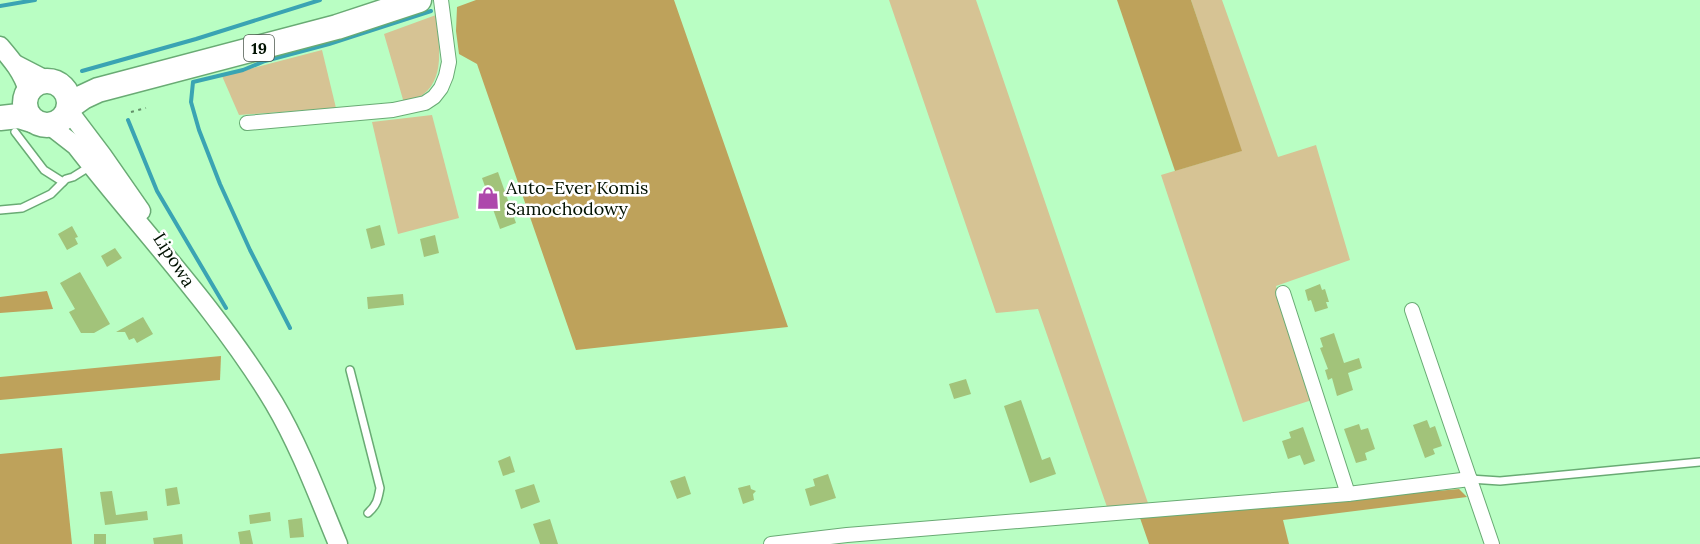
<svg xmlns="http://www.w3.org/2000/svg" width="1700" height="544" font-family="Lora,serif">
	<rect width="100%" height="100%" fill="#b9fec3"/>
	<g fill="#d6c394">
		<path d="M889 0H976L1149 506 1107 507 1038 309 996 313Z"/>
		<path d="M1191 0H1222L1278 157 1316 145 1350 260 1276 286 1312 400 1243 422 1161 175 1241 151Z"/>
		<path d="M436 15C438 43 448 81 418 98 414 100 408 101 404 103L384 34Z"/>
		<path d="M322 50 336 108 239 115 222 76Z"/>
		<path d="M432 115 459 218 398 234 372 122Z"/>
	</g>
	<g fill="#bea25b">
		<path d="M476 0H674L788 327 576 350 477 64 459 54 456 31 457 7Z"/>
		<path d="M1117 0H1191L1242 151 1175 171Z"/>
		<path d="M47 291 53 309 0 313V297Z"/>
		<path d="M221 356 220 380 0 400V377Z"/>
		<path d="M62 448 72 544H0V454Z"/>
		<path d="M1459 489 1467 497 1283 520 1289 544H1149L1140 518Z"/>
	</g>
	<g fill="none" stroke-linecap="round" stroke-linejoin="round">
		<g stroke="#3aa4b3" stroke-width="4">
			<path d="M0 6 35 0"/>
			<path d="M82 71 196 39 320 0"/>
			<path d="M128 120 157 191 226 308"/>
			<path d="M290 328 250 250 220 184 199 130 191 102 193 82 243 70 265 61 329 44 431 11"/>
		</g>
	</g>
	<g fill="#a2c37a">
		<path d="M498 172 516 223 500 229 482 178Z"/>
		<path d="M380 225 385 245 371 249 366 229Z"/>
		<path d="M72 226 78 237 75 238 78 244 67 250 58 234Z"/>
		<path d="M435 235 439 253 424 257 420 239Z"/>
		<path d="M115 248 122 258 107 267 101 256Z"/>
		<path d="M80 272 110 324 94 333H81L69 312 75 309 60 283Z"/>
		<path d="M1320 284 1322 290 1325 289 1329 302H1326L1328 308 1315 312 1311 300 1308 301 1305 290Z"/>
		<path d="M403 294 404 305 368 309 367 297Z"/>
		<path d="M143 317 153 334 137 343 134 338 129 340 125 332H116Z"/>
		<path d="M1334 333 1344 363 1359 358 1362 368 1348 373 1353 390 1337 396 1332 378 1328 380 1325 370 1328 369 1320 348 1323 347 1320 338Z"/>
		<path d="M966 379 971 394 954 399 949 384Z"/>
		<path d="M1021 400 1042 460 1050 457 1056 474 1030 483 1004 406Z"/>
		<path d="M1427 420 1430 428 1435 426 1442 446 1433 449 1435 454 1425 458 1413 425Z"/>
		<path d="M1359 424 1361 430 1368 428 1375 449 1365 453 1367 460 1356 463 1344 429Z"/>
		<path d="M1303 427 1315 461 1304 465 1300 455 1288 459 1282 441 1291 438 1289 432Z"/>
		<path d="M510 456 515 472 503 476 498 461Z"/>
		<path d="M828 474 836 498 810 506 805 489 815 486 813 479Z"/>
		<path d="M685 476 691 494 677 499 670 481Z"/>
		<path d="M534 484 540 502 521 509 515 490Z"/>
		<path d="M750 485 751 489 756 491 753 494 754 500 743 504 738 488Z"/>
		<path d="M177 487 180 504 167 506 165 489Z"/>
		<path d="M112 491 116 515 147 511 148 520 105 525 100 492Z"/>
		<path d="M270 512 271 521 250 524 249 515Z"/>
		<path d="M302 518 304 537 290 538 288 520Z"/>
		<path d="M550 519 558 544H540L533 524Z"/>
		<path d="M250 530 253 544H240L238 532Z"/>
		<rect x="94" y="534" width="12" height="10"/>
		<path d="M182 534 183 544H154L153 538Z"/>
	</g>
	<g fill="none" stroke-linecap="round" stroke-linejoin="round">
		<g stroke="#69ab74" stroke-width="10">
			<g id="lane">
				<path d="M15 132 44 170 63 182"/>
				<path d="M0 210 22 208 51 194 66 179 73 177 89 167"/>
				<path d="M350 370 380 488C378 499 377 505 368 513"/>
				<path d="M1470 479 1500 481 1700 462"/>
			</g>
		</g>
		<g stroke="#69ab74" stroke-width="16">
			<g id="street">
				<path d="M247 123 393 110 425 103 434 97 441 88 446 76 449 62 441 0"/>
				<path d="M1283 293 1348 494"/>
				<path d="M1412 310 1492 544"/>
				<path d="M771 544 847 535 1348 494 1470 479"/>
			</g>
		</g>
		<g stroke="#69ab74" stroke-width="21">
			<g id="secondary">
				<path d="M0 46C12 60 23 73 28 91"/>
				<path d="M15 64 48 81"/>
				<path d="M68 110 102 155 141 211"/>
				<path d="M49 125 76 146C142 231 218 310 274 403 300 447 318 496 338 544"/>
			</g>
		</g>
		<g stroke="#69ab74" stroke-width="27">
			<g id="highway">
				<circle cx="47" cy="103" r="22"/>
				<path d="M69 107 83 97 98 90 337 27 419 0"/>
				<path d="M0 118 19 116 32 120"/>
			</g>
		</g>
		<path stroke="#639069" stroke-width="2" stroke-dasharray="3 4.5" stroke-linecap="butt" d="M131 112 146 108"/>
		<use href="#lane" stroke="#fff" stroke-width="7"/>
		<use href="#street" stroke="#fff" stroke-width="14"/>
		<use href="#secondary" stroke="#fff" stroke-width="18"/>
		<use href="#highway" stroke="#fff" stroke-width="24"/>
	</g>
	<defs>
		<g id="shop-bare" transform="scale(1.8)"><path d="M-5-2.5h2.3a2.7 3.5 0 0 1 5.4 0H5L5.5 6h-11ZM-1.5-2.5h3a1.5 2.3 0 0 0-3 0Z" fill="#ae48ac" stroke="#fff" stroke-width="2.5" paint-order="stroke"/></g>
	</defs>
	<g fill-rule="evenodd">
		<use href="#shop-bare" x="488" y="198"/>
	</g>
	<g text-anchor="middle" stroke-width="5" stroke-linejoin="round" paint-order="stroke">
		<rect fill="#fff" stroke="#4c584d" stroke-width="1.5" x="244" y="35" width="30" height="26" rx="4.5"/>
		<g font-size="16" font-weight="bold" fill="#001101">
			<text x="259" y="54">19</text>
		</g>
		<g font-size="18" fill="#001101" stroke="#fff" text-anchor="start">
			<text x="506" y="194">Auto-Ever Komis<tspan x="506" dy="21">Samochodowy</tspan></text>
		</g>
		<g font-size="18" fill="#001101" stroke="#fff">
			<text transform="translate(174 260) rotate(57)" y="6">Lipowa</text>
		</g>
	</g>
</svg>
